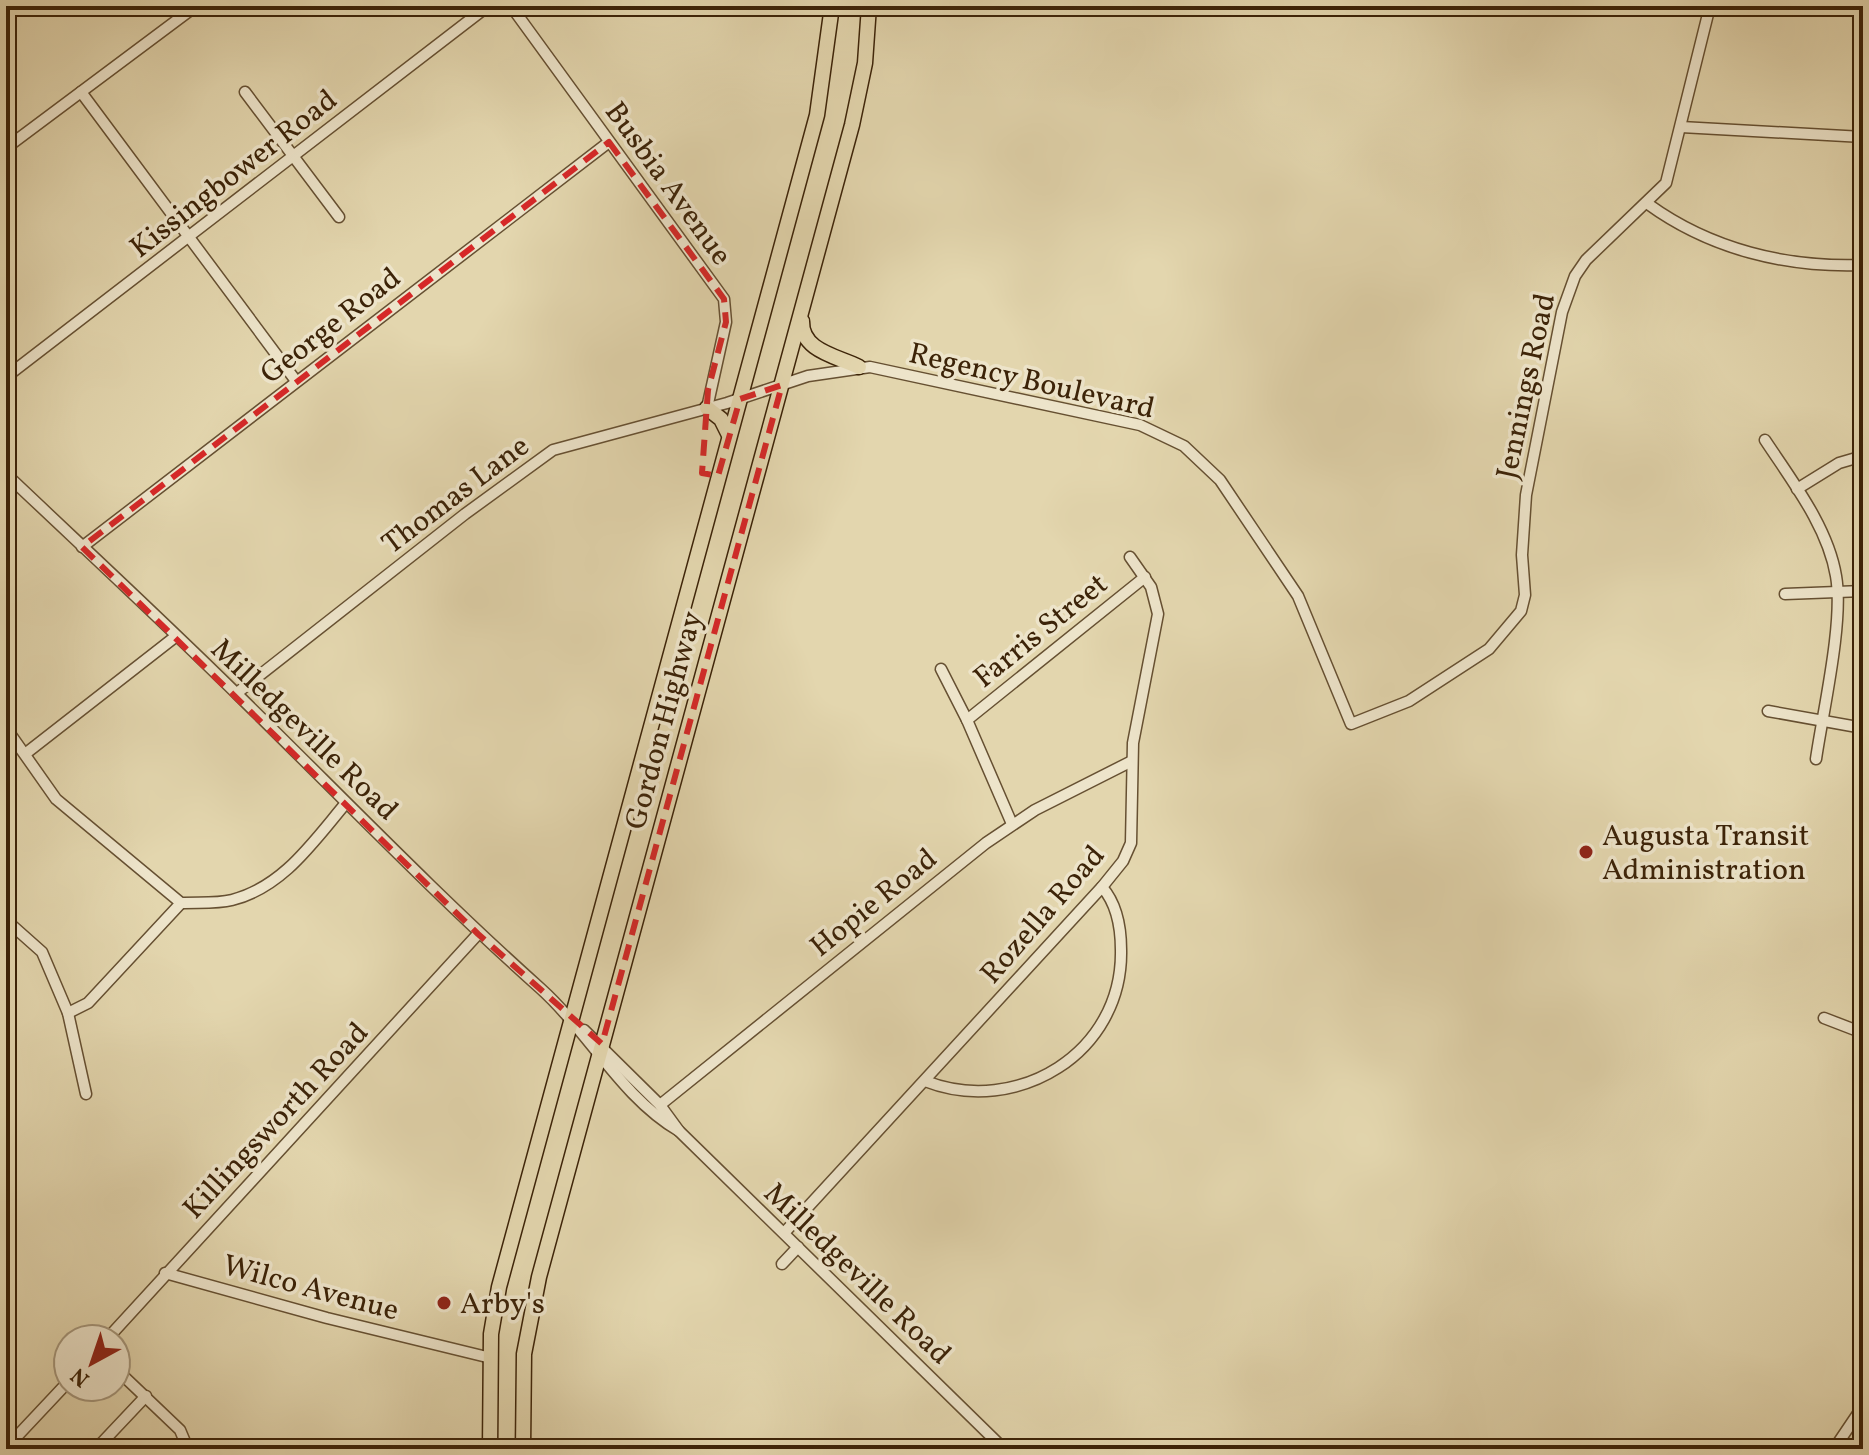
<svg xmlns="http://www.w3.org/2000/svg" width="1869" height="1455" font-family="Vollkorn,serif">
	<rect width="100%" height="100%" fill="#e3d6ae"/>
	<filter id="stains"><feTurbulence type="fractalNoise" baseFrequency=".0025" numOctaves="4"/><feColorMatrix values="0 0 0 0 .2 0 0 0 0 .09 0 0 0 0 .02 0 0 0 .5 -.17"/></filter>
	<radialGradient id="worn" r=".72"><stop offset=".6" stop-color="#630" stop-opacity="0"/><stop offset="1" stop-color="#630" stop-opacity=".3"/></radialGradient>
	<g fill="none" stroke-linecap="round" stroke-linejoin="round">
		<g stroke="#665032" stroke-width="13">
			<g id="minor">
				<path d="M511 6 724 299 726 322 707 408"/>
				<path d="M81 92 296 381"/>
				<path d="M245 92 339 217"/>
				<path d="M1681 127 1863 137"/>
				<path d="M6 148 196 6"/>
				<path d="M1648 204C1710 249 1786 268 1863 265"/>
				<path d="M6 377 488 6"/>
				<path d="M1765 440C1792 481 1828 527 1836 576 1844 621 1823 711 1816 759"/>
				<path d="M6 474C84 548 163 621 239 696 339 794 436 895 540 988 589 1032 621 1097 679 1131"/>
				<path d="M1797 489 1839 463 1863 456"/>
				<path d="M82 547 609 142"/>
				<path d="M1785 594 1863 591"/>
				<path d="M941 669 967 720"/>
				<path d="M237 693 465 514 553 450 727 403 808 376 870 367 1140 425 1184 446 1220 480 1298 596 1351 724 1409 701 1489 649 1521 611 1525 595 1522 555 1526 495 1562 312 1575 276 1586 260 1666 183 1710 6"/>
				<path d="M1768 711 1863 728"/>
				<path d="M6 728 56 799 181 903C198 902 216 904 232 900 283 887 313 842 346 803"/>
				<path d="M25 754 175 637"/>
				<path d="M1012 824 967 720 1145 577"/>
				<path d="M6 920 42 952 68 1013 86 1094"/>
				<path d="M68 1013 88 1003 181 903"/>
				<path d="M1824 1018 1863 1033"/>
				<path d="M584 1030 660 1105 679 1131 1004 1449"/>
				<path d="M925 1081C1017 1117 1123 1053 1121 950 1121 928 1117 904 1102 887"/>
				<path d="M660 1105 986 843 1035 810 1132 761"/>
				<path d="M784 1233 1102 887 1123 861 1131 843 1133 743 1158 614 1151 587 1130 557"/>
				<path d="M782 1264 798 1247"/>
				<path d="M165 1273 327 1318 491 1358"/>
				<path d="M107 1339 478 934"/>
				<path d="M116 1369 180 1430 188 1449"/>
				<path d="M6 1386 12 1443"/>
				<path d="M6 1448 68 1382"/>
				<path d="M96 1449 146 1396"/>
				<path d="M1834 1449 1863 1406"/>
			</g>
		</g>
		<g stroke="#3c2308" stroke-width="17">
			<g id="highway">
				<path d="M802 321C801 351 837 356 859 367"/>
				<path d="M707 408 721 419 729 435"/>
				<path d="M490 1449 491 1334 499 1287 817 115 832 6"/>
				<path d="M523 1449 524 1354 539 1277 852 125 865 63 869 6"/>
			</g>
		</g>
		<use href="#minor" stroke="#ede4ca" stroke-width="10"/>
		<use href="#highway" stroke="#e3d6ae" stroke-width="14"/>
	</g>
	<path fill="none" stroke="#d62828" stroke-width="6" stroke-dasharray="16 10" stroke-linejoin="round" d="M609 142 724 299 726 322 708 390 702 473 718 476 740 399 782 385 602 1044 478 934 82 547Z"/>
	<g fill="#8f2418" stroke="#ede4ca" stroke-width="3">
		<circle cx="1586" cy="852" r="8"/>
		<circle cx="444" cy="1303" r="8"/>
	</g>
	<g text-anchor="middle" stroke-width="7" stroke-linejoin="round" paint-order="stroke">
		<g font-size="30" fill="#3c2308" stroke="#ede4ca">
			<text transform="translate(233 173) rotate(-38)" y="10">Kissingbower Road</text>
			<text transform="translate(669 183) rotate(54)" y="10">Busbia Avenue</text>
			<text transform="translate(330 325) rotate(-38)" y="10">George Road</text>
			<text transform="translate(1032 380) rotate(13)" y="10">Regency Boulevard</text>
			<text transform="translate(1525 386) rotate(-78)" y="10">Jennings Road</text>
			<text transform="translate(455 494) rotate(-37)" y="10">Thomas Lane</text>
			<text transform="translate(1040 630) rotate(-39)" y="10">Farris Street</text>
			<text transform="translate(663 720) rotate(-75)" y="10">Gordon Highway</text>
			<text transform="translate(305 729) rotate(44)" y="10">Milledgeville Road</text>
			<text transform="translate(873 902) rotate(-39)" y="10">Hopie Road</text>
			<text transform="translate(1042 914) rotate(-49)" y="10">Rozella Road</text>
			<text transform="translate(275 1120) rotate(-47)" y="10">Killingsworth Road</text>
			<text transform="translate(858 1273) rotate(44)" y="10">Milledgeville Road</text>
			<text transform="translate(311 1287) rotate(15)" y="10">Wilco Avenue</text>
		</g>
		<g font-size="30" fill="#3c2308" stroke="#ede4ca" text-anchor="start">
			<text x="1602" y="845">Augusta Transit<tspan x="1602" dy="34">Administration</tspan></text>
			<text x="460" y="1313">Arby's</text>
		</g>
	</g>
	<rect width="1869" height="1455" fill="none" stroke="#e3d6ae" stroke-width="32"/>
	<rect x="8" y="8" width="1853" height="1439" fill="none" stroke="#3c2308" stroke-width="4"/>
	<rect x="16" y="16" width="1837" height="1423" fill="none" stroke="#3c2308" stroke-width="2"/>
	<g transform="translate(92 1363) rotate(220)"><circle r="38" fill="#ede4ca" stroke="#a6977c" stroke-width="2"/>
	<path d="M0-6L14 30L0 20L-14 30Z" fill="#8f2418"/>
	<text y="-12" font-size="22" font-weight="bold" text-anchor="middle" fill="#3c2308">N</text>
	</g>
	<rect width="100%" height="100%" filter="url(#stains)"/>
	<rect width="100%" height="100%" fill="url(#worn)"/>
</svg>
